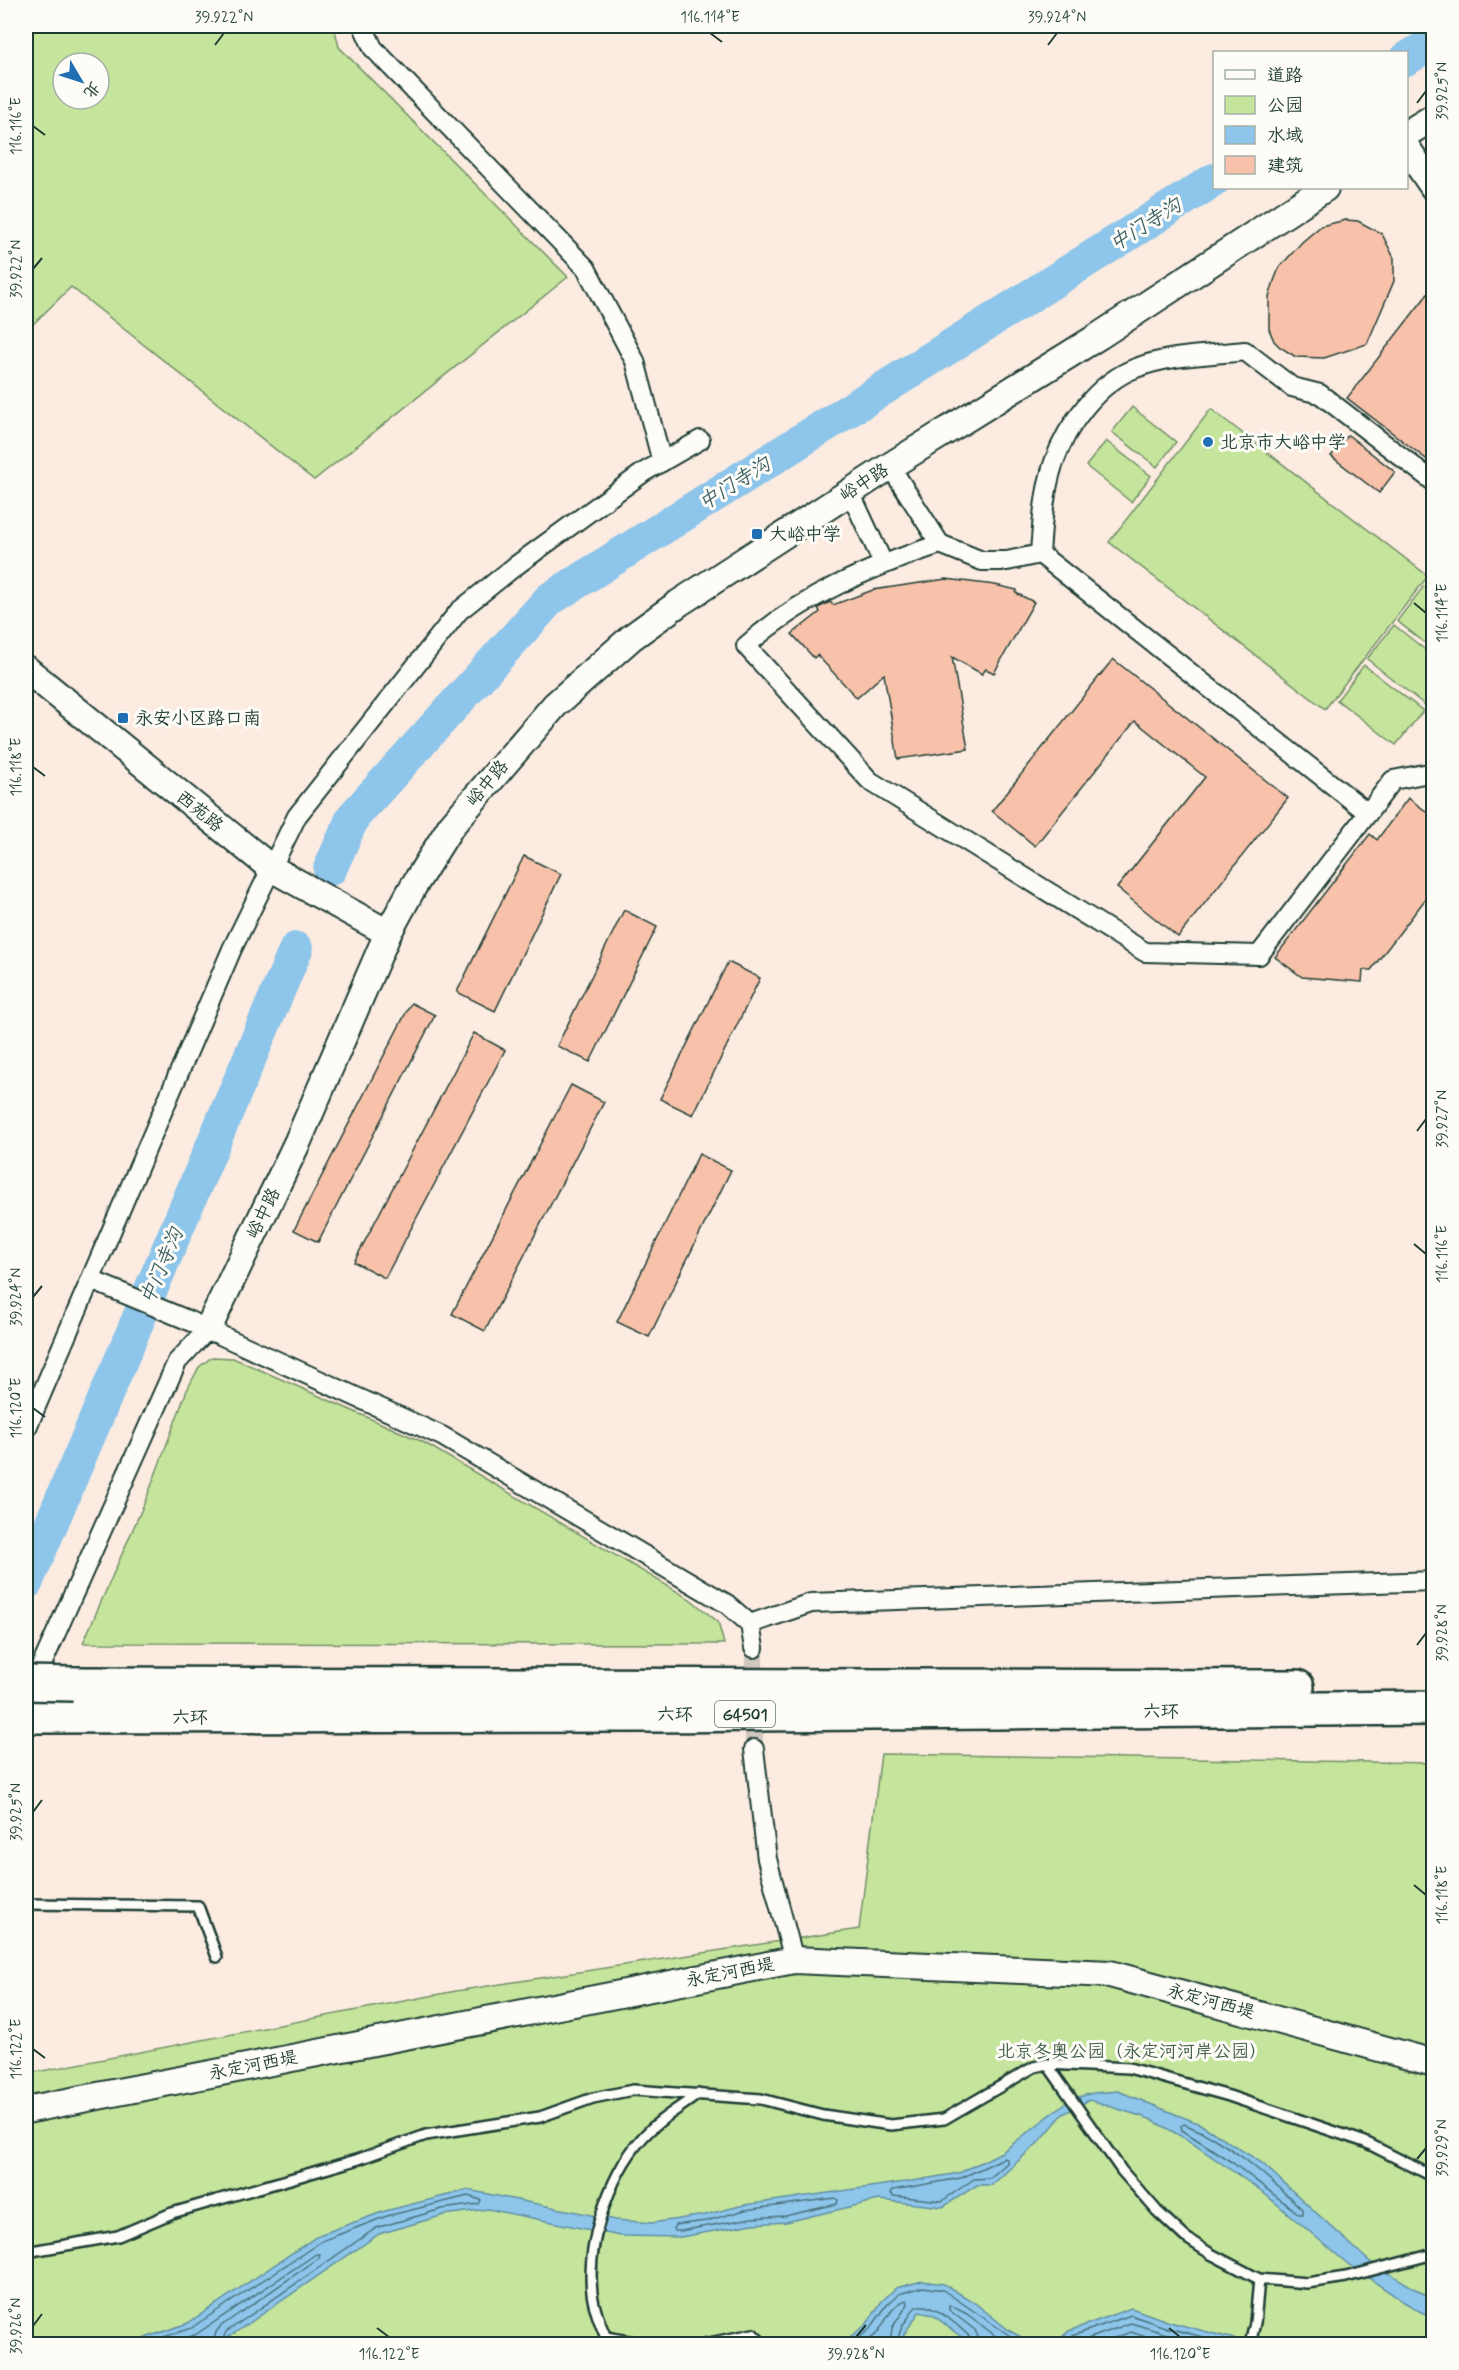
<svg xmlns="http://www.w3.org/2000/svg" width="1459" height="2370" font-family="Mynerve,'LXGW WenKai TC',sans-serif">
	<rect width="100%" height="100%" fill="#fcebe0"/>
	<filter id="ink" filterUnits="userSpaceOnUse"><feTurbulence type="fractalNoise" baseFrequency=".0167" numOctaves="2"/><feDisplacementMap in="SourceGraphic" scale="12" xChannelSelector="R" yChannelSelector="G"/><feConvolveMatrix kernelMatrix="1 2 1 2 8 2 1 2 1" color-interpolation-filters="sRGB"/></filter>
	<g filter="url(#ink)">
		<g fill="#c5e49c" stroke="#729068" stroke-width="1.5" fill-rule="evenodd">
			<path d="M26 26H334L339 47 568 277 314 480 71 287 26 331ZM63 63H99V99H63Z"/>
			<path d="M1132 407 1176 442 1157 467 1112 432Z"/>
			<path d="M1211 409 1428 576 1325 709 1109 542Z"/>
			<path d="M1106 441 1151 476 1131 502 1086 466Z"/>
			<path d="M1424 586 1433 593V649L1397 621Z"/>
			<path d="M1394 625 1433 656V695L1426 706 1367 659Z"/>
			<path d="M1364 665 1423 711 1396 745 1337 700Z"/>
			<path d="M212 1357 233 1358 423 1442 690 1599 718 1622 724 1644 83 1643 147 1497 187 1390 199 1367Z"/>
			<path d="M881 1754 1433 1763V2344H26V2074L456 1991 859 1929Z"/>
		</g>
		<g fill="#8dc5eb" stroke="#618fa2" stroke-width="1.5">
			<path d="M1118 2091 1200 2124 1262 2163 1370 2262 1434 2300 1433 2319 1404 2302 1348 2264 1260 2190 1186 2139 1150 2119 1089 2100 1063 2114 1040 2141 992 2185H977L943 2207 879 2200 786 2222 753 2224 681 2237 620 2236 488 2209 444 2215 379 2234 229 2337 226 2344H128L188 2323 319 2235 385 2211 468 2190 616 2220 652 2223 705 2215 744 2205 912 2181 959 2173 1002 2152 1071 2099 1093 2093Z"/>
			<path d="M922 2281 944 2284 975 2303 1010 2331 1034 2344H964L965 2340 933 2315 919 2312 904 2334 903 2344H840L866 2325 882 2301 896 2288Z"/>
			<path d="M1131 2308 1170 2322 1253 2344H1054L1069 2331Z"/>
		</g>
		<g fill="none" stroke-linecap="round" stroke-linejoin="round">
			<g stroke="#4b737d" stroke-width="1.5">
				<path d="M1184 2124C1230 2142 1267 2176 1303 2210V2214H1299L1233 2163 1182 2130 1181 2126Z"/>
				<path d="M1004 2158 1007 2159V2163L990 2178 974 2179 942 2201 893 2196 891 2193 893 2190 961 2178Z"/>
				<path d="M835 2198 838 2200 837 2204 785 2216 752 2218 680 2231H675L673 2229 675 2225 706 2221 745 2210Z"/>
				<path d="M143 2344 191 2328 322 2241 387 2216 468 2196 481 2200 479 2204 442 2209 376 2228 226 2332 221 2344"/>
				<path d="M166 2344 195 2335 316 2254H320L319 2258 221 2326 216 2332 213 2344"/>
				<path d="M851 2344 870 2329 887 2305 899 2294 923 2287 943 2290 1022 2344"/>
				<path d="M863 2344C868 2341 874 2337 878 2332 886 2321 893 2303 907 2300L908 2304 892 2328 890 2344"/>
				<path d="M898 2344C898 2333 901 2328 908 2318 910 2315 913 2309 916 2307 930 2300 960 2327 969 2336L970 2344"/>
				<path d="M978 2344V2337L975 2330 949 2310V2305L967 2314 1006 2344"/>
				<path d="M1063 2344 1072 2336 1131 2315 1168 2328 1230 2344"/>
				<path d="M1074 2344 1131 2323 1200 2344"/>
				<path d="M1098 2344 1131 2332 1166 2344"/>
			</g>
			<g stroke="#8dc5eb" stroke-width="34">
				<path d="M1406 59 1434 42"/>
				<path d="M330 869 353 817 550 599 1214 180"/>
				<path d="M26 1583 296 949"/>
			</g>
		</g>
		<g fill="#f8c2aa" stroke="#1f3d34" stroke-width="1.5">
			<path d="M1346 220 1358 221 1382 234 1394 258V281L1367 344 1324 358 1296 357 1280 347 1274 341 1269 329V297L1274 281 1279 268 1302 242 1321 226Z"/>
			<path d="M1434 286V465L1347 398Z"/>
			<path d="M1348 435 1395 472 1379 493 1331 456Z"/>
			<path d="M946 579 995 585 1017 590 1016 593 1034 602 994 673 986 669 982 674 952 657 968 749 898 759 884 674 857 698 817 655 814 658 792 634 820 612 818 608 830 602 833 605 873 590Z"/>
			<path d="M1113 659 1288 798 1178 937 1117 888 1205 777 1135 721 1035 846 992 811Z"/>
			<path d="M1408 798 1434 817V888L1371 970H1363L1362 982 1302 977 1275 957 1370 834 1377 840Z"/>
			<path d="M524 856 561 874 495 1011 457 992Z"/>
			<path d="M624 910 657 927 590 1062 557 1046Z"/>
			<path d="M728 962 760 978 693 1115 660 1099Z"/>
			<path d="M411 1003 435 1015 318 1242 294 1230Z"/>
			<path d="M474 1033 505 1050 385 1278 354 1262Z"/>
			<path d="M571 1085 604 1102 485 1331 452 1314Z"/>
			<path d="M699 1154 731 1170 649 1337 617 1322Z"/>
		</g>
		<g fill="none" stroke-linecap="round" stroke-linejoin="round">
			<path stroke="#d0c8be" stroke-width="18" stroke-dasharray="18 9" stroke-linecap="butt" d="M754 1749V1648"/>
			<g stroke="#1f3d34" stroke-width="14">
				<g id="lane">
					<path d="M26 1904 198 1906 217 1957"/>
					<path d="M1047 2064 1122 2171 1157 2211 1185 2237 1211 2254 1259 2279 1307 2283 1346 2277 1434 2254"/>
					<path d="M26 2252 118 2236 172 2213 356 2160 426 2135 540 2117 593 2098 633 2090 761 2099 823 2115 891 2125 944 2119 1034 2067 1047 2064 1129 2068 1229 2096 1365 2142 1434 2177"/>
					<path d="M606 2337 645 2344"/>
					<path d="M609 2344C602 2329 594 2310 592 2293 586 2240 612 2166 650 2130 664 2116 683 2106 698 2094"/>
					<path d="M704 2344 753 2334 762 2343 768 2344"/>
					<path d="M1250 2344 1255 2323 1259 2279"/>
				</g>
			</g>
			<g stroke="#1f3d34" stroke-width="22">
				<g id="street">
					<path d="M363 26 373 48 586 268 635 361 662 462"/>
					<path d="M890 466 940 544 982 561H1007L1040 554 1368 813 1259 955 1145 952 870 781 746 646C801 596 871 567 940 544"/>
					<path d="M850 492 883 563"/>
					<path d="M1040 554C1042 524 1044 491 1054 462 1067 425 1098 382 1136 368 1169 355 1210 355 1245 351L1292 387 1320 394 1434 482"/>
					<path d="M1368 813 1393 780 1434 772"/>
					<path d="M91 1280 185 1319 442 1436 727 1604 750 1624 754 1648"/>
					<path d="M26 1430 232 949 297 816 459 611 514 567 644 472 700 440"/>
					<path d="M750 1624 811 1603 1434 1581"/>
					<path d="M31 1689 177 1362 208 1329"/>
					<path d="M754 1749 767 1859 794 1960"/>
				</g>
			</g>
			<g stroke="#1f3d34" stroke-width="30">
				<g id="secondary">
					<path d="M1406 134 1434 117"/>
					<path d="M1406 147 1434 188"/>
					<path d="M26 669 271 868 388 933"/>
					<path d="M208 1329 298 1141 388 933 413 887 451 826 555 705 632 637 679 603 890 466 1099 336 1325 188"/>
					<path d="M26 2110 794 1960 1110 1974 1434 2063"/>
				</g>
			</g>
			<g stroke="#1f3d34" stroke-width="38">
				<g id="highway">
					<path d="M73 1684 1297 1687"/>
					<path d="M26 1716 653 1715 1434 1708"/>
				</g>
			</g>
			<use href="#lane" stroke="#fdfcf7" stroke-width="9"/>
			<use href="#street" stroke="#fdfcf7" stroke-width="18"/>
			<use href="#secondary" stroke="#fdfcf7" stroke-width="26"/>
			<use href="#highway" stroke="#fdfcf7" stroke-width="33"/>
			<g stroke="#1f3d34" stroke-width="38" stroke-linecap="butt">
				<path id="highway-bridge" d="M26 1683 73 1684"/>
			</g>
			<use href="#highway-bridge" stroke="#fdfcf7" stroke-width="33"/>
		</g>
	</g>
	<path fill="none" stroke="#1f3d34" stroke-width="2" d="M710 33 722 42M215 45 224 33M1048 45 1057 33M1417 103 1426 91M33 126 45 135M33 269 42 258M1414 603 1426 613M33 767 45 776M1417 1131 1426 1119M1414 1244 1426 1254M33 1297 42 1286M33 1408 45 1417M1417 1645 1426 1633M33 1812 42 1800M1414 1885 1426 1895M33 2049 45 2058M1417 2159 1426 2148M33 2326 42 2314M377 2328 389 2337M1169 2328 1180 2337M856 2337 866 2325"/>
	<g fill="#1f6fb2" stroke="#fdfcf7" stroke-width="2">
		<circle cx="1208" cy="442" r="6"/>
		<rect x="751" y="528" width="12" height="12" rx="3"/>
		<rect x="117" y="712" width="12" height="12" rx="3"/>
	</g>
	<g text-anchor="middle" stroke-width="6" stroke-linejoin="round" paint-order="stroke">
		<rect fill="#fdfcf7" stroke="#62766e" stroke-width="1.5" x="715" y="1701" width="60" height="26" rx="4.5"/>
		<g font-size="16" font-weight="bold" fill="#1f3d34">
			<text x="745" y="1720">G4501</text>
		</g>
		<g font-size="18" fill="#1f3d34" stroke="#fdfcf7" text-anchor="start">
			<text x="1220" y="448">北京市大峪中学</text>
			<text x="769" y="540">大峪中学</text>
			<text x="135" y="724">永安小区路口南</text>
		</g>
		<g font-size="18" fill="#1f3d34" stroke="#fdfcf7">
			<text transform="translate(864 482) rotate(-33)" y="6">峪中路</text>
			<text transform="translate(487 783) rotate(-50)" y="6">峪中路</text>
			<text transform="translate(200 811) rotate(39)" y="6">西苑路</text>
			<text transform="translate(263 1213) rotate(-64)" y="6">峪中路</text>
			<text x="1161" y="1717">六环</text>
			<text x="675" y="1720">六环</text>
			<text x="190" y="1723">六环</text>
			<text transform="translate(730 1972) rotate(-11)" y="6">永定河西堤</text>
			<text transform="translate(1211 2001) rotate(15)" y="6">永定河西堤</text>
			<text transform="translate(253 2065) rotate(-11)" y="6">永定河西堤</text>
		</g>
		<g font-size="18" fill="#405e49" stroke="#fdfcf7">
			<text x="1132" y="2057">北京冬奥公园（永定河河岸公园）</text>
		</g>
		<g font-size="20" font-style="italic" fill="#3a5f62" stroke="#fdfcf7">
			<text transform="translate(1145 224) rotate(-32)" y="7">中门寺沟</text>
			<text transform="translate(734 483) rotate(-32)" y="7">中门寺沟</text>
			<text transform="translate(161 1266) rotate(-67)" y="7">中门寺沟</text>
		</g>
	</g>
	<rect width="1459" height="2370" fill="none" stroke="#fdfcf7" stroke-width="66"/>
	<rect x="1213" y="51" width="195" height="138" fill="#fdfcf7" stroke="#a4b0a9" stroke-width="1.5"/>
	<rect x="1225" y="70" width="30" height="9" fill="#fdfcf7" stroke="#a4b0a9" stroke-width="1.5"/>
	<text x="1267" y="81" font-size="18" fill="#1f3d34">道路</text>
	<rect x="1225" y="96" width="30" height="18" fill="#c5e49c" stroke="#a4b0a9" stroke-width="1.5"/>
	<text x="1267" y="111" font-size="18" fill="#1f3d34">公园</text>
	<rect x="1225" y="126" width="30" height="18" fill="#8dc5eb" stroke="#a4b0a9" stroke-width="1.5"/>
	<text x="1267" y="141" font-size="18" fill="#1f3d34">水域</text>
	<rect x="1225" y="156" width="30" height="18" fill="#f8c2aa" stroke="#a4b0a9" stroke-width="1.5"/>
	<text x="1267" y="171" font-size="18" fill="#1f3d34">建筑</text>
	<g transform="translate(81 81) rotate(129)"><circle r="28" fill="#fdfcf7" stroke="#a4b0a9" stroke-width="1.5"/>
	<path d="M0-4.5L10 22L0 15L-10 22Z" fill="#1f6fb2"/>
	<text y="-9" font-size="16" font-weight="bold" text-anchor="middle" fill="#1f3d34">北</text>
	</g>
	<rect x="33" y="33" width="1393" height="2304" fill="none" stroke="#1f3d34" stroke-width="2"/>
	<g font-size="15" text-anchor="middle" fill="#1f3d34">
		<text x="224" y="22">39.922°N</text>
		<text x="710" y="22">116.114°E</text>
		<text x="1057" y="22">39.924°N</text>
		<text transform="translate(1442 91) rotate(-90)" y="5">39.925°N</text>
		<text transform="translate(16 126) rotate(-90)" y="5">116.116°E</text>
		<text transform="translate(16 269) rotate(-90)" y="5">39.922°N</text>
		<text transform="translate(1442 613) rotate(-90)" y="5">116.114°E</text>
		<text transform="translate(16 767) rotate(-90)" y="5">116.118°E</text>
		<text transform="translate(1442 1119) rotate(-90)" y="5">39.927°N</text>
		<text transform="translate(1442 1254) rotate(-90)" y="5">116.116°E</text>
		<text transform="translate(16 1297) rotate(-90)" y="5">39.924°N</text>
		<text transform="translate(16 1408) rotate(-90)" y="5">116.120°E</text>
		<text transform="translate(1442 1633) rotate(-90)" y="5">39.928°N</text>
		<text transform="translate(16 1812) rotate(-90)" y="5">39.925°N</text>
		<text transform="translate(1442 1895) rotate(-90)" y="5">116.118°E</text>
		<text transform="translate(16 2049) rotate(-90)" y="5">116.122°E</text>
		<text transform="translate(1442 2148) rotate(-90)" y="5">39.929°N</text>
		<text transform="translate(16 2326) rotate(-90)" y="5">39.926°N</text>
		<text x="389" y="2359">116.122°E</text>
		<text x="856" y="2359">39.928°N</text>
		<text x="1180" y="2359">116.120°E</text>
	</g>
</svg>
